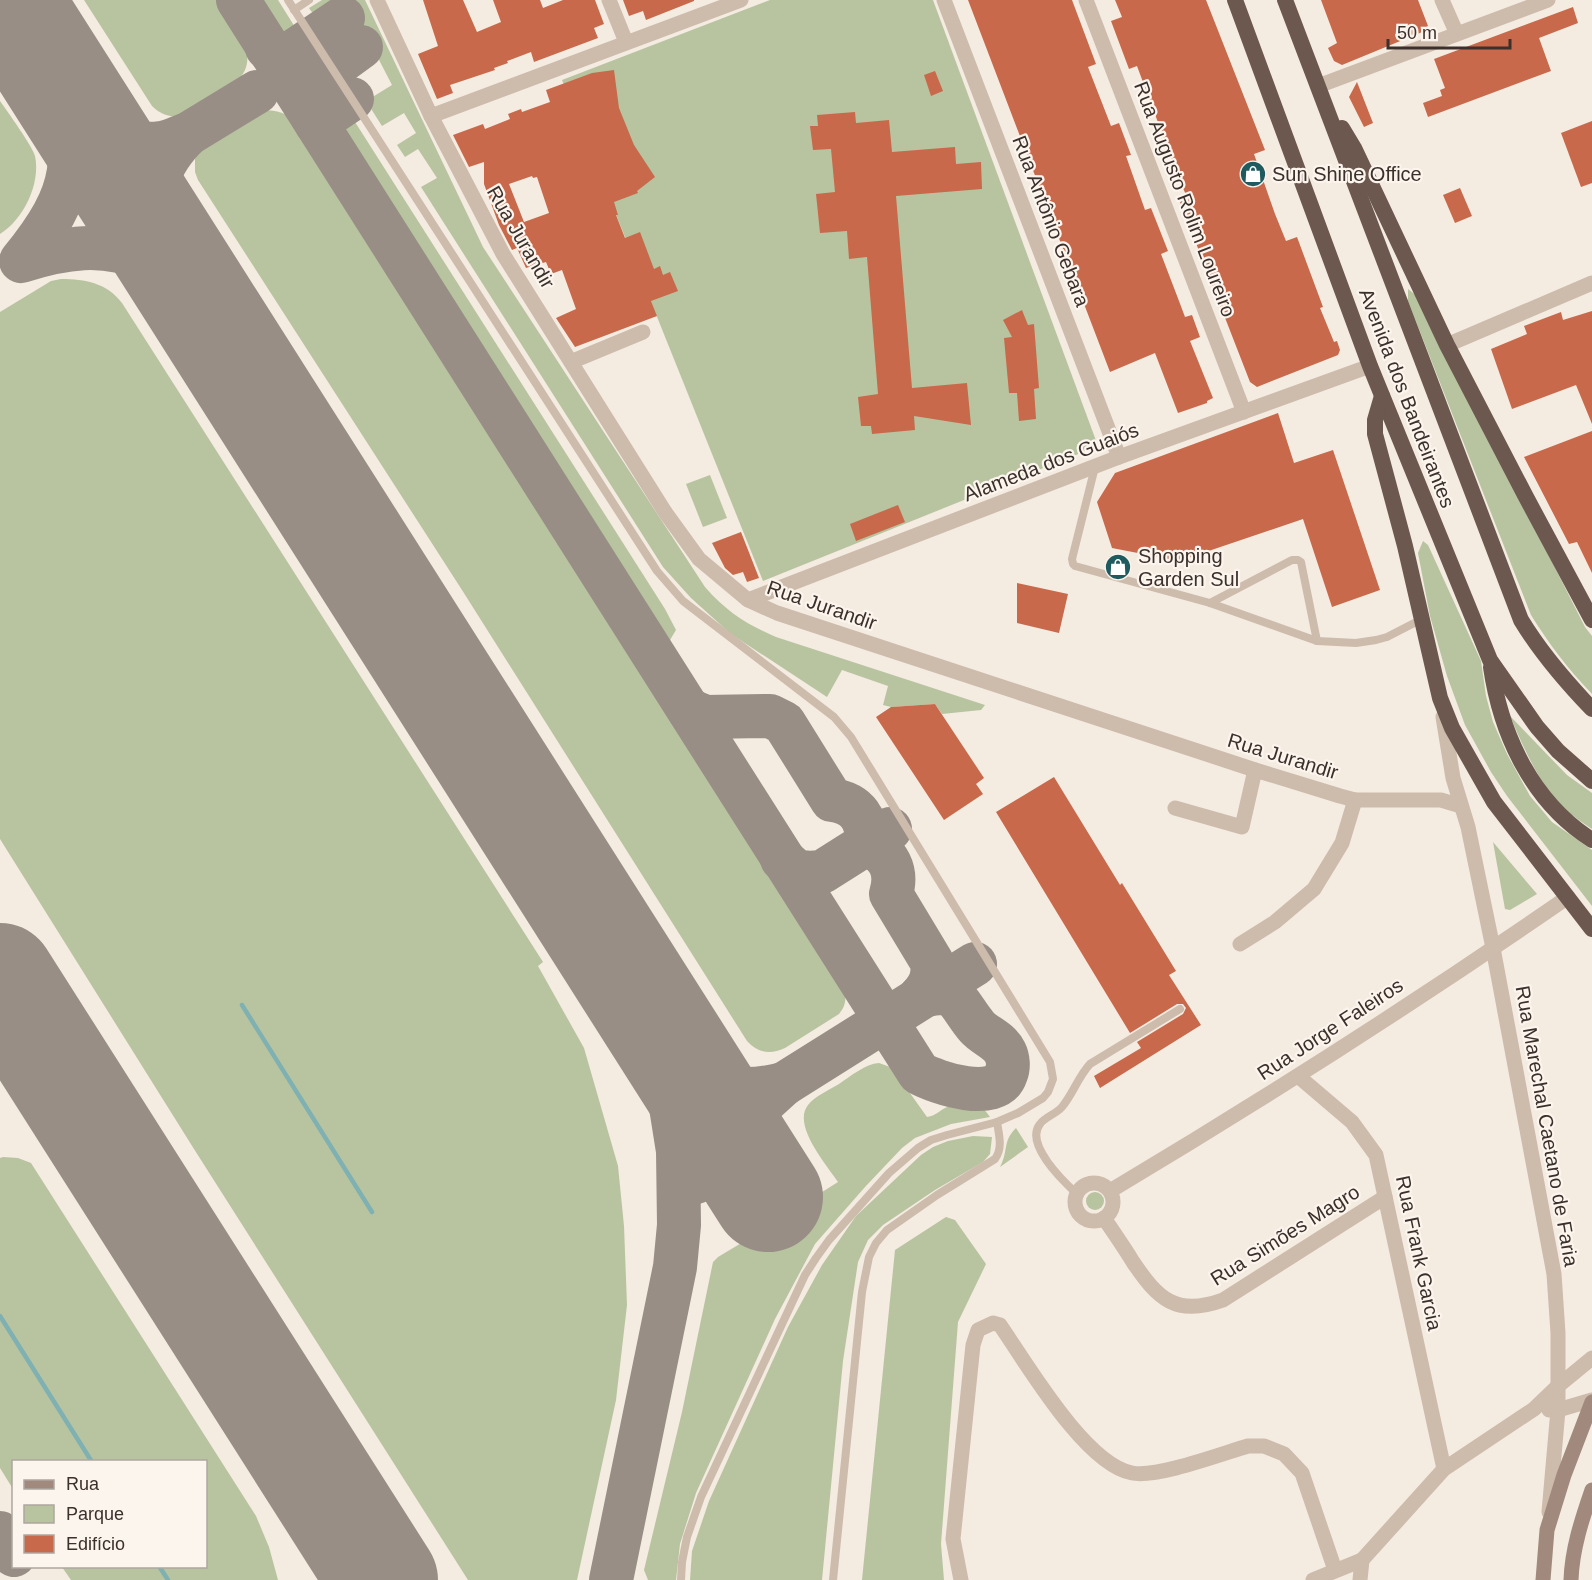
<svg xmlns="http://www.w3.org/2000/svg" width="1592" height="1580" font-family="Helvetica,sans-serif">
	<rect width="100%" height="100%" fill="#f4ebe1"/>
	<g fill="#b8c4a0">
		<path d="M84 0H220C235 25 264 58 235 83L237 87C211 102 180 133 152 106Z"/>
		<path d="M253 0H278L298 32 297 38 290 43 280 42Z"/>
		<path d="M322 0H345L316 18 309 8Z"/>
		<path d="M348 0H365L483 247 705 587C727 612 746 624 776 637L985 705 981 710 942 714 935 704 891 707 883 705 888 686 842 670 827 697 731 634 691 598 663 567 421 187 437 178 418 149 405 157 397 145 416 133 404 113 382 126 366 101 392 85Z"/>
		<path d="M770 0H933L1098 446 763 581 562 80Z"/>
		<circle cx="306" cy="64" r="10"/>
		<circle cx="325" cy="95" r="9"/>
		<path d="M0 101C7 111 33 147 35 156 41 184 23 220 0 234Z"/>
		<path d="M264 110C276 110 288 113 296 123L558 531 844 985C846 996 847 1005 839 1014L785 1048C770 1055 758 1053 747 1041L462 590 198 180 195 172V159L204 144 245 116Z"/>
		<path d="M348 111 665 609 676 630 670 640 660 639 650 628 335 129 338 116Z"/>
		<path d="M61 279C85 279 107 283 122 303L543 962 538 966 584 1048 618 1166 624 1226 627 1305 616 1400 577 1580H468L194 1149 0 839V312L51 281Z"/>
		<path d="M1408 289 1417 296 1585 627 1592 636V694C1568 669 1549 644 1531 615L1408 301Z"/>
		<path d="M710 475 727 518 703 527 686 484Z"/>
		<path d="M1423 541 1428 545 1481 661 1486 696 1493 722 1507 754 1530 796 1552 822 1592 850V906L1507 796 1491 772 1465 725 1447 676 1430 616 1418 553Z"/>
		<path d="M1510 716 1567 775 1592 793V829C1583 823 1574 817 1565 809 1539 785 1524 748 1510 716Z"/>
		<path d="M1493 842 1537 894 1510 910 1505 909Z"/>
		<path d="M879 1063 890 1067 895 1072 927 1117C937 1116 940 1109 950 1106 959 1102 971 1104 981 1105L990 1117 951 1124 915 1138 902 1148 865 1187 815 1244 775 1319 696 1493 680 1544 676 1580H648L644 1570 682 1412 713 1262 718 1257 763 1230 776 1245 812 1221 800 1206 838 1182C826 1164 792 1125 808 1105 815 1096 829 1090 839 1084 851 1076 865 1064 879 1063Z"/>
		<path d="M1016 1128 1028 1147 1000 1167C1009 1150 1002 1142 1016 1128Z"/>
		<path d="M973 1136 992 1137 990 1154 983 1162 935 1190 883 1225 868 1240 858 1262 843 1361 822 1580H690L692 1551 709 1501 788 1327 822 1265 856 1216 921 1155 933 1147 948 1141Z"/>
		<path d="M3 1157 18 1158 31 1163 256 1516 269 1547 278 1580H71L62 1567 206 1566V1462H14L13 1489 0 1468V1158Z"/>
		<circle cx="1095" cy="1201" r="9"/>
		<path d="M946 1217 955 1220 986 1264 958 1322 941 1544 944 1580H862L895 1250Z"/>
	</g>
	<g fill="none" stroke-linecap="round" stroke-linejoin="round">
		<g stroke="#7fb0b2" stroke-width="4.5">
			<path d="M242 1005 372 1212"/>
			<path d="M0 1316 92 1462"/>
			<path d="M159 1566 168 1580"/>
		</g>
		<g stroke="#988e86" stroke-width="44">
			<path d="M238 0 919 1073C937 1083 997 1103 1006 1074 1009 1067 1008 1058 1005 1052 999 1040 985 1036 977 1027 957 1004 959 985 920 997"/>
			<path d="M267 48 277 55H288L343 18"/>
			<path d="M52 72C81 156 78 191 21 261 62 248 105 240 146 261 152 264 161 267 166 271 183 286 197 307 212 323"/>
			<path d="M289 83 299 86 309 85 361 47"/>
			<path d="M78 113C103 130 129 148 161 143 170 142 179 137 188 134 152 170 153 192 159 239"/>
			<path d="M316 123 352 99"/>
			<path d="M188 134 257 92"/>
			<path d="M689 710 705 717 770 716 784 723 832 800C857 803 869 820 866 845 889 852 898 871 891 894L932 962C934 977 930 986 920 997"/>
			<path d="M782 859 796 871 808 873 822 872 890 829"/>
			<path d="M585 909 647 1021 668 1088 678 1151 679 1225 675 1267 611 1580"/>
			<path d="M676 1052C716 1086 729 1097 784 1084L750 1115 732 1140"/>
			<path d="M784 1084 975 964"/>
			<path d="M696 1182 709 1104"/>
			<path d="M334 1502 354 1551 363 1580"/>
			<path d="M0 1533 14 1555"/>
		</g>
		<g stroke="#988e86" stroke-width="110">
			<path d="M7 0 768 1197"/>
			<path d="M0 978 383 1580"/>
		</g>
	</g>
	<g fill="#c8694b" fill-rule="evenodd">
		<path d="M423 0H463L477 32 501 22 493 0H540L543 8 563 0H595L604 24 594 28 598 38 534 62 531 52 507 61 508 63 494 68 495 70 450 85 453 93 437 99 418 54 438 46Z"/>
		<path d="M623 0H694V1L646 20 643 11 629 16Z"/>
		<path d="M968 0H1072L1096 64 1088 67 1111 126 1119 123 1131 155 1126 156 1145 210 1151 208 1168 251 1161 254 1179 301 1185 317 1192 315 1200 337 1190 341 1213 398 1207 401V403L1178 413 1155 353 1110 372Z"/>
		<path d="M1115 0H1206L1265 150 1254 154 1275 214 1286 241 1297 237 1323 307 1320 308 1334 342 1337 341 1340 350 1338 355 1257 387 1250 382 1180 202 1188 199 1181 184 1183 183 1174 159 1172 160 1137 66 1129 69 1111 21 1122 17Z"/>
		<path d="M1321 0H1418L1428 26 1426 27 1427 30 1342 65 1334 61 1328 48 1337 43Z"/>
		<path d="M1573 7 1578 23 1539 38 1551 71 1428 117 1423 103 1442 96 1440 90 1445 88 1434 59Z"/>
		<path d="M614 70 619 108 634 145 655 177 637 191 638 193 614 202 618 215H616L625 238 640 232 654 269 660 266 663 275 670 272 678 291 651 301 657 316 575 347 556 318 576 309 562 270 551 274 546 262 526 268 517 248 512 250 499 225 484 184V162L469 167 453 135 483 124 485 129 510 119 508 114 521 109 522 112 550 102 546 90 592 73ZM532 176 533 178 537 177 549 213 524 222 509 184Z"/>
		<path d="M935 71 943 91 931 96 924 75Z"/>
		<path d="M1357 82 1373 123 1364 127 1349 97Z"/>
		<path d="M855 112 856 123 889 120 892 152 955 147 956 164 981 162 982 189 896 196 912 388 967 383 971 425 914 416 915 430 872 434 871 426H861L858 397 878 394 867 257 849 259 847 231 820 233 816 194 835 192 831 149 813 150 810 126H818L817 115Z"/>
		<path d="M1592 121V183L1581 187 1561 133Z"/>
		<path d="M1460 188 1472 216 1455 223 1443 195Z"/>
		<path d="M1022 310 1028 325 1034 324 1039 388 1034 389 1036 419 1019 421 1017 393H1009L1004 338 1012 337 1003 320Z"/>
		<path d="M1592 311V424L1576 385 1512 409 1491 349 1527 334 1524 326 1561 312 1563 320Z"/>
		<path d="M1278 413 1294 463 1333 450 1380 590 1332 607 1303 519 1179 561 1112 548 1097 502 1115 473Z"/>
		<path d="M1592 431V573L1577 542 1569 544 1524 457Z"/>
		<path d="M898 505 905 522 856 541 850 524Z"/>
		<path d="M741 532 759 578 747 582 743 572 733 575 725 568 712 543Z"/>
		<path d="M1017 583 1068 594 1059 633 1017 623Z"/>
		<path d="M935 704 984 778 976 784 983 794 944 820 876 717 891 707Z"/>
		<path d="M1054 777 1120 885 1122 883 1176 971 1169 975 1201 1025 1100 1088 1094 1076 1141 1048 1137 1042 1183 1014 1186 1008 1183 1004H1177L1130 1033 996 812Z"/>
	</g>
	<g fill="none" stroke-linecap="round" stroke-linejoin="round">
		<g stroke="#cdbbac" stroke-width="8">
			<path d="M288 0 657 571 683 601 834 717 851 737 1050 1062 1053 1079 1048 1092 1043 1098 1018 1113 997 1122 947 1135 931 1140 918 1148 889 1173 829 1240 816 1258 805 1275 701 1497 687 1537 682 1562 681 1580"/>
			<path d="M294 10 309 0"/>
			<path d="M1095 467 1072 559 1073 564 1075 566 1210 603 1317 641 1356 643 1376 640 1387 637 1422 619"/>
			<path d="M1210 603 1292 560H1298L1301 562 1317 641"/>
			<path d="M1077 1194C1064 1182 1024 1144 1040 1124 1045 1117 1056 1114 1062 1107 1073 1094 1078 1077 1090 1064L1180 1009"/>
			<path d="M833 1580 862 1292 869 1257 876 1243 887 1230 937 1195 995 1159C1003 1148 999 1135 997 1122"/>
		</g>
		<g stroke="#cdbbac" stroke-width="15">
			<path d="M377 0 431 116 503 254 665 512 699 559 748 600 777 613 1252 769 1340 796 1355 800H1441L1461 806"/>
			<path d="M609 0 626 42"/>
			<path d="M944 0 1119 457"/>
			<path d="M1086 0 1244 412"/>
			<path d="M1442 0 1457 34"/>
			<path d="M1318 86 1548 0"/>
			<path d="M431 116 741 0"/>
			<path d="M1447 345 1592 283"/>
			<path d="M573 361 643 332"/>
			<path d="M748 600 1119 457 1370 366"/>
			<path d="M1443 717 1453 778 1468 827 1493 948 1554 1274 1558 1333V1410L1549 1512"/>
			<path d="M1175 808 1242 827 1255 770"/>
			<path d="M1240 944 1275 922 1314 889 1342 843 1355 800"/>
			<path d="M1298 1076 1352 1122 1376 1155 1444 1469"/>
			<circle cx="1094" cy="1202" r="19"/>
			<path d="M1110 1191C1266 1098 1419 1000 1568 897"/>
			<path d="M1104 1218C1114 1233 1124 1247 1133 1262 1158 1299 1176 1317 1223 1300L1385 1197"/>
			<path d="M1549 1410H1558L1592 1400"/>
			<path d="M961 1580 953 1539 973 1345 978 1330 993 1323 1000 1325C1027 1364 1085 1464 1132 1473 1157 1478 1221 1454 1248 1446H1264L1284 1454 1302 1473 1335 1570"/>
			<path d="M1313 1580 1362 1560"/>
			<path d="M1360 1580 1362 1560 1444 1469 1534 1409 1558 1386 1592 1358"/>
		</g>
		<g stroke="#a18a7d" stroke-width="15">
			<path d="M1543 1580 1547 1530 1564 1475 1592 1402"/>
			<path d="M1571 1580C1572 1549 1582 1519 1592 1490"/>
		</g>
		<g stroke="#6c584f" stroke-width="16">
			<path d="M1235 0 1370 366 1490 660 1537 727 1558 751 1592 781"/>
			<path d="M1285 0 1521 620C1541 653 1565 681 1592 709"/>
			<path d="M1342 128 1354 148 1447 345 1526 497 1592 620"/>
			<path d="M1382 396 1375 420V434L1405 546 1440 698 1452 728 1494 802 1592 929"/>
			<path d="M1491 667C1501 735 1532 802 1592 840"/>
		</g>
	</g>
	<defs>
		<g id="shop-disc" transform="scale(1.35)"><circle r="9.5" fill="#1f5a5e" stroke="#fbf5ee"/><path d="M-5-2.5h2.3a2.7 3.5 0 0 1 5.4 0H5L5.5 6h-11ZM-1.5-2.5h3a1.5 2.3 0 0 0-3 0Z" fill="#fff"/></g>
	</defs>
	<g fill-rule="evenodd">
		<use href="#shop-disc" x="1253" y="174"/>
		<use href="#shop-disc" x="1118" y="567"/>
	</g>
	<g text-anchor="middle" stroke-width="4.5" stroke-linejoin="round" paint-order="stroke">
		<g font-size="20" fill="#3b302b" stroke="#fbf5ee" text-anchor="start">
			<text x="1272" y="181">Sun Shine Office</text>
			<text x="1138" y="563">Shopping<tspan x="1138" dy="23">Garden Sul</tspan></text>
		</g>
		<g font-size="20" fill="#3b302b" stroke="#fbf5ee">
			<text transform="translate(1185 199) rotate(69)" y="7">Rua Augusto Rolim Loureiro</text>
			<text transform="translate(1051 221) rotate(69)" y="7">Rua Antônio Gebara</text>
			<text transform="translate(521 237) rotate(60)" y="7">Rua Jurandir</text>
			<text transform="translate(1407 398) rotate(69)" y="7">Avenida dos Bandeirantes</text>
			<text transform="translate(1051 462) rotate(-21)" y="7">Alameda dos Guaiós</text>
			<text transform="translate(822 605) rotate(19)" y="7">Rua Jurandir</text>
			<text transform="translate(1283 756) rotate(17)" y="7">Rua Jurandir</text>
			<text transform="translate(1330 1029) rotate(-33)" y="7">Rua Jorge Faleiros</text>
			<text transform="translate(1547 1126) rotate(80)" y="7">Rua Marechal Caetano de Faria</text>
			<text transform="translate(1285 1235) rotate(-32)" y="7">Rua Simões Magro</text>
			<text transform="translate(1419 1253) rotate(78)" y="7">Rua Frank Garcia</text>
		</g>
	</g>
	<rect x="12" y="1460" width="195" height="108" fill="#fbf5ee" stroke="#aea6a0" stroke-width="1.5"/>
	<rect x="24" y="1480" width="30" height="9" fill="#a18a7d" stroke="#aea6a0" stroke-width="1.5"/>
	<text x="66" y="1490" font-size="18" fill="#3b302b">Rua</text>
	<rect x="24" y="1505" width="30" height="18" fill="#b8c4a0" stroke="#aea6a0" stroke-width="1.5"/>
	<text x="66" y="1520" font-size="18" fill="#3b302b">Parque</text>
	<rect x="24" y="1535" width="30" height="18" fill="#c8694b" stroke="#aea6a0" stroke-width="1.5"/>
	<text x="66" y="1550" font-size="18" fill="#3b302b">Edifício</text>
	<path d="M1388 39v9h122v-9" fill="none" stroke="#3b302b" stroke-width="3"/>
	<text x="1397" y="39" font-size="18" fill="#3b302b" stroke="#fbf5ee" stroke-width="4.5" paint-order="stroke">50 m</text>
</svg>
